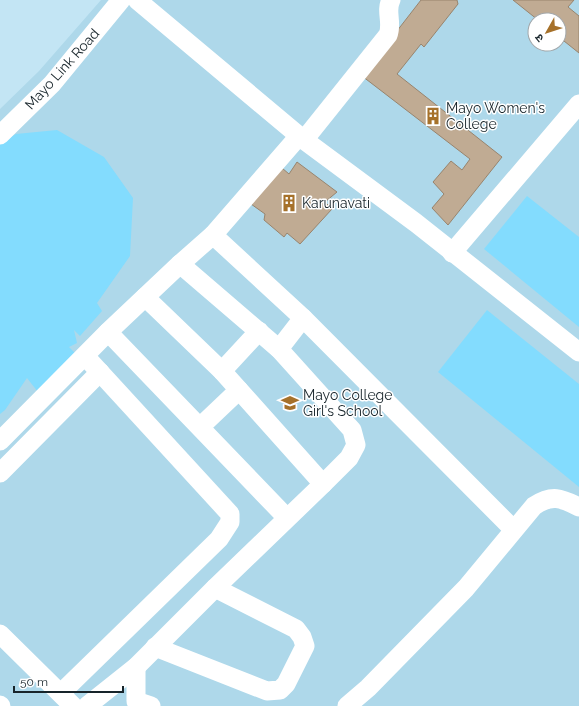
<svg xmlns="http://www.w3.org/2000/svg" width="579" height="706" font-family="Raleway,'Noto Sans Devanagari',sans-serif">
	<rect width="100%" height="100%" fill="#c3e5f4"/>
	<path fill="#aed8ea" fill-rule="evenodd" d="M101 0H579V706H9L0 697V109L39 71ZM535 20H559V44H535Z"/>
	<g fill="#83dcfe">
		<path d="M57 130 104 157 133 198 130 256 97 303 102 311 80 336 74 330 77 343 69 347 75 353 38 392 27 378 5 410 0 414V143L16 134Z"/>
		<path d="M527 196 579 237V327L484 249Z"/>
		<path d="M487 310 579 384V487L438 372Z"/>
	</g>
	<g fill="#c0ab93" stroke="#98846d">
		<path d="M421 0H457L458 4 424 47 421 44 397 74 502 157 448 225 432 208 444 194 433 182 451 161 462 170 470 159 362 76Z"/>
		<path d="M513 0H574L568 7 579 16V53L559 37V20H538Z"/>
		<path d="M297 162 337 192 325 202 332 209 300 244 287 233 284 237 264 220 265 214 251 204 282 168 289 174Z"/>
	</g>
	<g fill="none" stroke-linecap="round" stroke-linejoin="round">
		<g stroke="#fff" stroke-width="19">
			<path d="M137 0 304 140 416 223 579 352"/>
			<path d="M0 135 52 84 121 0"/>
			<path d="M304 140 388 35C393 23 385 11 391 0"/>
			<path d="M213 235 299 136"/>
			<path d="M452 253 579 104"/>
			<path d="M145 297 222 371 323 484"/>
			<path d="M108 332 287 518"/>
			<path d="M279 349 303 318"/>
			<path d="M222 371 259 331"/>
			<path d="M200 427 239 390"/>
			<path d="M0 441 108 332 180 264 213 235 303 318 513 529"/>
			<path d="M0 473 100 372"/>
			<path d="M0 634 73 706"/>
			<path d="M155 647 267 691 280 690 286 684 305 646 302 637 296 629 215 588"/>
			<path d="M136 667V701L151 706"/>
			<path d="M61 693 219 539 230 522V514L85 356"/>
			<path d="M0 705 1 706"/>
			<path d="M87 706 136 667 215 588 323 484 349 458 356 445 352 430 279 349 180 264"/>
			<path d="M347 706 368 688 466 588 534 506C552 494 561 498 579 507"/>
		</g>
	</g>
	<defs>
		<g id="building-bare" transform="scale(1.38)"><path d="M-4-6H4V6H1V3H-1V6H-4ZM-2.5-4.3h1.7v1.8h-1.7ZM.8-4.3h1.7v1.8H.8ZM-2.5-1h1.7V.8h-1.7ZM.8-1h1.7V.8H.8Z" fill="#a6712a" stroke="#fff" stroke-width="2.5" paint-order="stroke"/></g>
		<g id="school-bare" transform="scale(1.38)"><path d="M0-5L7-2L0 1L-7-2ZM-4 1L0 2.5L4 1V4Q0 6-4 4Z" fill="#a6712a" stroke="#fff" stroke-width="2.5" paint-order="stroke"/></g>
	</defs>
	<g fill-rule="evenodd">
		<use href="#building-bare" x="433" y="116"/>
		<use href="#building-bare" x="289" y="203"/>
		<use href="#school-bare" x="290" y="403"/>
	</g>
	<g text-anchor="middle" stroke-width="3" stroke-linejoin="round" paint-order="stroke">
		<g font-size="14" fill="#17242a" stroke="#fff">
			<text transform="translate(62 69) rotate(-48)" y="5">Mayo Link Road</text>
		</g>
		<g font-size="14" fill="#17242a" stroke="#fff" text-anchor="start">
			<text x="446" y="113">Mayo Women's<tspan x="446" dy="16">College</tspan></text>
			<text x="302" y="208">Karunavati</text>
			<text x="303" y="400">Mayo College<tspan x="303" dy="16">Girl's School</tspan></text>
		</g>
	</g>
	<g transform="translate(547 32) rotate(231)"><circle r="19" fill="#ffffff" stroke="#a2a7aa"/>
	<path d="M0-3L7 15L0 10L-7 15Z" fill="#a6712a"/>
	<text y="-6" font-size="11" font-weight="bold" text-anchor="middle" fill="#17242a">उ</text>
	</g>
	<path d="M14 686v6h109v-6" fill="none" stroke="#17242a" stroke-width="2"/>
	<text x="20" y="686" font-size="12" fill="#17242a" stroke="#ffffff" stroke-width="3" paint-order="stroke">50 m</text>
</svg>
